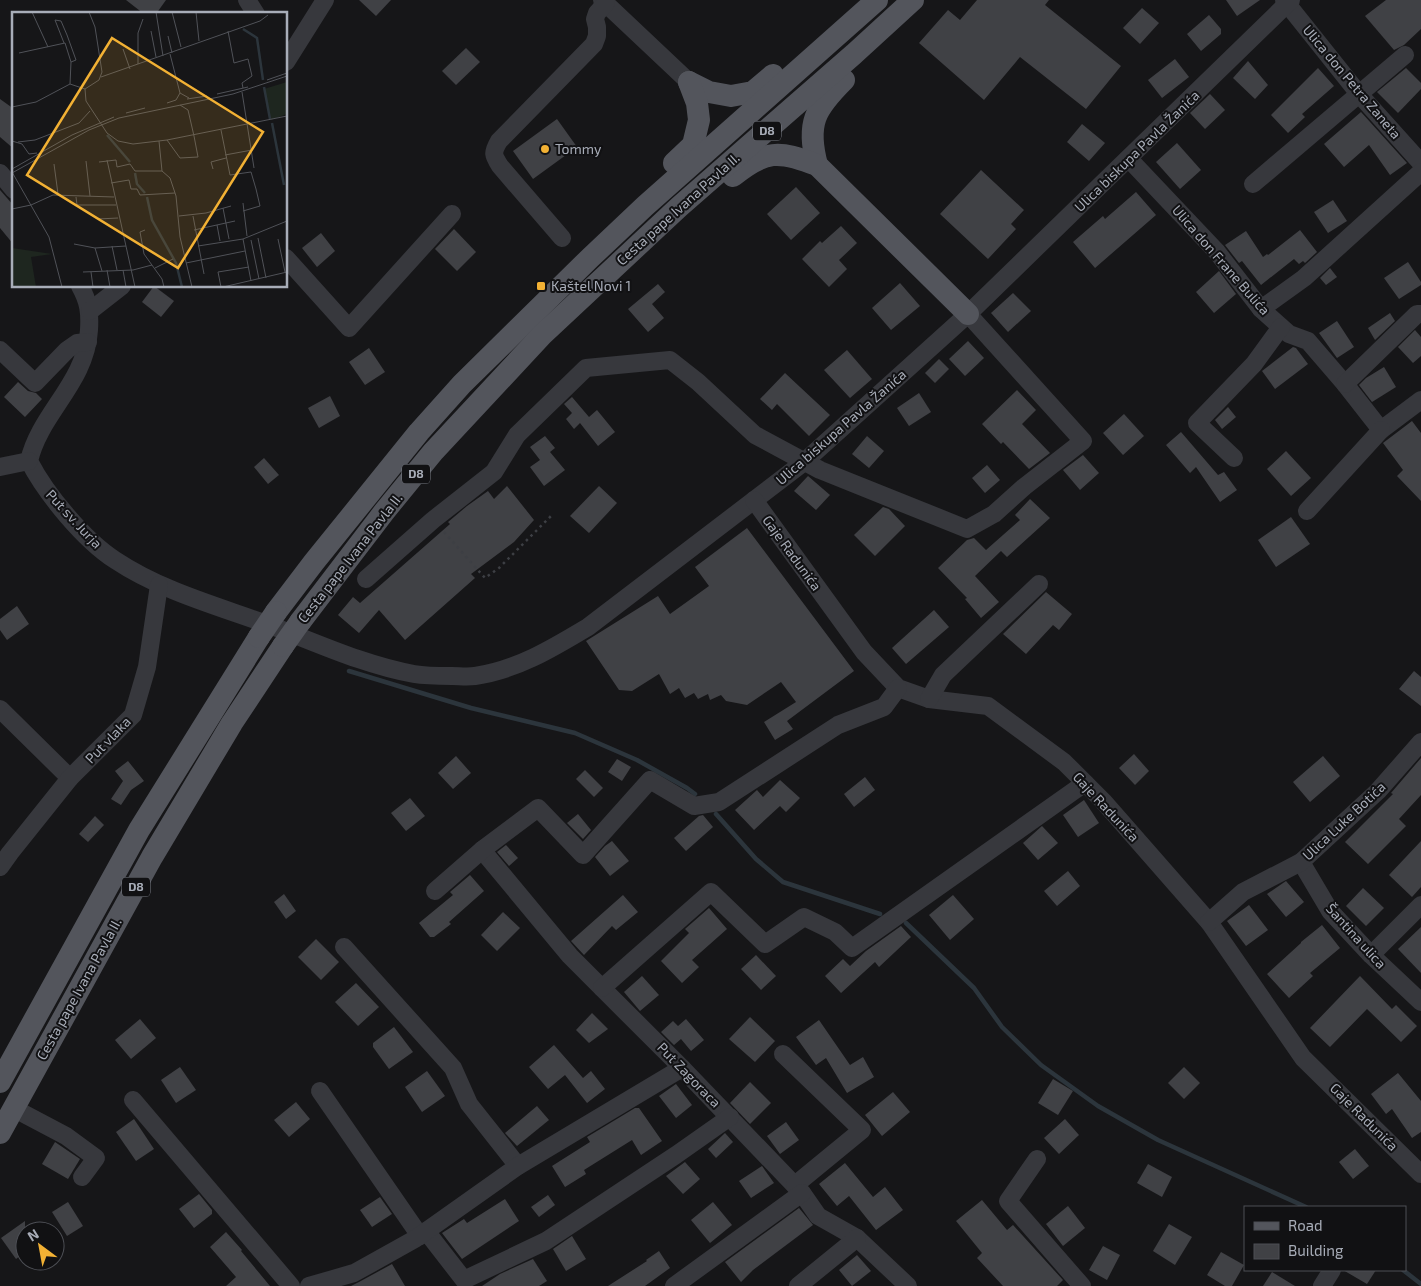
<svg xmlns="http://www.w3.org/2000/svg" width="1421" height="1286" font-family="'Exo 2',sans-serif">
	<rect width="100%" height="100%" fill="#161618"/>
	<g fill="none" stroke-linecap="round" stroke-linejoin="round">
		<g stroke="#2c353c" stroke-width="4.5">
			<path d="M349 671 471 708 575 733 637 760 687 788 695 794"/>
			<path d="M716 814 756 859 783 882 880 914"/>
			<path d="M906 923 974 988 1002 1027 1041 1065 1098 1106 1158 1140 1306 1207"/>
			<path d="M1403 1270 1421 1284"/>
		</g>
	</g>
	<g fill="#404145">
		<path d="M126 0H166L156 14H144Z"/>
		<path d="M359 0H391L376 16Z"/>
		<path d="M977 0H1049L1045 5 1121 66 1086 109 1020 57 984 100 919 43 948 10 960 20Z"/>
		<path d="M1226 0H1260L1237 16Z"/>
		<path d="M1386 0H1421V29L1404 45 1394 50 1365 16Z"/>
		<path d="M1142 8 1159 23 1140 44 1123 28Z"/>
		<path d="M1209 15 1221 29V34L1201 51 1187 34Z"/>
		<path d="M466 48 480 62 456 85 442 71Z"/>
		<path d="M1175 59 1189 77 1162 98 1148 80Z"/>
		<path d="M1248 61 1268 85 1255 99 1233 78Z"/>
		<path d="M1318 68 1334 86 1302 114 1305 117 1288 133 1271 115Z"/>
		<path d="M1406 68 1421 83V89L1398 113 1377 92Z"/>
		<path d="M1210 94 1225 110 1205 129 1190 113Z"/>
		<path d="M0 99 14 109V149L0 137Z"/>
		<path d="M1361 112 1407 163 1390 175 1369 145 1344 167 1324 144Z"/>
		<path d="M557 119 577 147 533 179 513 151Z"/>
		<path d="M1082 124 1105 143 1089 161 1067 142Z"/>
		<path d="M1177 143 1201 170 1180 189 1156 162Z"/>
		<path d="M981 170 1024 210 1011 224 1016 229 988 259 940 214Z"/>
		<path d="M796 187 820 213 791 240 767 214Z"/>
		<path d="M0 190 14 206V245L0 228Z"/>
		<path d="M1136 192 1156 215 1095 268 1073 242 1103 216 1105 219Z"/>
		<path d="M1333 200 1347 221 1328 233 1314 212Z"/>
		<path d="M841 226 857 243 839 260 847 269 829 287 802 259 820 241 822 243Z"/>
		<path d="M454 229 476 252 457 271 435 249Z"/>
		<path d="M1300 230 1317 252 1305 263 1303 261 1299 264 1294 259 1261 285 1242 261 1239 263 1225 245 1246 231 1263 257 1267 254 1268 255Z"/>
		<path d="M321 233 335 251 317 267 302 248Z"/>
		<path d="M1408 262 1421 282V285L1399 299 1384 278Z"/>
		<path d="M1330 268 1337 277 1326 285 1320 278Z"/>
		<path d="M1219 271 1236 294 1214 313 1196 292Z"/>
		<path d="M900 283 920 306 891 330 872 308Z"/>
		<path d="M658 284 665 292 652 304 664 318 648 332 628 309Z"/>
		<path d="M154 286 174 301 161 317 142 302Z"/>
		<path d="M1013 293 1031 311 1008 332 991 313Z"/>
		<path d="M1390 313 1395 321 1375 340 1368 328Z"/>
		<path d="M1337 321 1354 347 1337 358 1319 333Z"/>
		<path d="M1415 330 1421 337V356L1413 363 1398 347Z"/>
		<path d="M968 341 984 358 965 376 949 359Z"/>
		<path d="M1293 347 1296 348 1308 364 1275 389 1262 371Z"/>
		<path d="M369 348 385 372 365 385 349 362Z"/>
		<path d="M847 350 872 379 850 398 824 370Z"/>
		<path d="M939 359 949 369 935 383 925 373Z"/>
		<path d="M1384 367 1396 387 1372 402 1359 385 1366 378Z"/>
		<path d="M785 373 830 415 809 436 777 404 772 410 760 399Z"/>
		<path d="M18 382 28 391 36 393 42 399 25 417 4 397Z"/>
		<path d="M1017 390 1036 410 1022 424 1050 453 1029 469 1003 442 1001 444 982 424Z"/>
		<path d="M919 393 931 412 909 426 897 408Z"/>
		<path d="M330 396 340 416 319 428 308 408Z"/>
		<path d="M572 397 589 417 597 410 615 432 598 446 580 423 574 429 566 419 572 413 564 404Z"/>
		<path d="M1228 407 1236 417 1222 429 1215 420Z"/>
		<path d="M1124 414 1144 436 1123 455 1103 433Z"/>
		<path d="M1412 421 1421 433V501L1397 476 1403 470 1383 443Z"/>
		<path d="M1181 432 1218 475 1224 472 1237 490 1220 502 1196 467 1190 473 1166 445Z"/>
		<path d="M545 436 555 448 550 452 565 470 544 486 530 467 540 460 530 447Z"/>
		<path d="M867 436 884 451 869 468 852 454Z"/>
		<path d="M1286 451 1311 478 1291 496 1267 469Z"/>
		<path d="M1083 455 1099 473 1080 490 1063 470Z"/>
		<path d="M264 458 279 475 268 484 254 467Z"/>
		<path d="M987 465 1000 480 985 493 972 478Z"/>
		<path d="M808 476 830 495 816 510 794 491Z"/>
		<path d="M507 486 534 520 514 542 471 574 475 578 405 640 379 610 359 633 338 615 353 597 360 603 450 524 448 522 467 506 488 491 494 499Z"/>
		<path d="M599 486 617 503 589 533 570 516Z"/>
		<path d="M1030 499 1050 518 1007 557 1001 551 975 576 999 602 981 618 965 599 967 598 938 568 967 540 974 538 986 550 1020 520 1015 515Z"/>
		<path d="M883 507 889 509 905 526 875 556 854 535Z"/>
		<path d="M1291 517 1310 544 1276 567 1258 540Z"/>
		<path d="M747 528 854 671 787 721 793 729 775 740 764 722 796 702 781 682 747 705 726 701 721 695 710 700 708 694 698 699 694 693 685 698 679 688 670 694 659 674 632 691 619 690 586 641 658 596 670 614 709 586 695 567Z"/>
		<path d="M1046 592 1072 614 1059 630 1053 625 1026 654 1003 634Z"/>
		<path d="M17 606 29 624 7 640 0 630V619Z"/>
		<path d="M934 610 949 627 906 664 892 648Z"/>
		<path d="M1414 671 1421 677V706L1399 689Z"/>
		<path d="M1134 754 1149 771 1135 785 1119 768Z"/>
		<path d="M456 756 471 773 453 789 438 773Z"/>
		<path d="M1323 756 1340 776 1310 802 1293 782Z"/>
		<path d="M1421 758V795L1399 819 1406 826 1368 864 1345 842 1393 794 1391 793Z"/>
		<path d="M617 759 631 767 622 781 608 772Z"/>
		<path d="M128 761 144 781 131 790 121 805 111 799 123 781 115 771Z"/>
		<path d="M585 770 603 788 594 797 576 779Z"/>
		<path d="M865 777 875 790 854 807 844 794Z"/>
		<path d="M780 780 800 798 786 812 780 806 754 830 735 810 757 790 763 797Z"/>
		<path d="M410 798 425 816 406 831 391 813Z"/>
		<path d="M1084 800 1099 823 1078 837 1063 815Z"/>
		<path d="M578 814 591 830 583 839 567 823Z"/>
		<path d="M703 815 713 827 686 851 674 838 699 816Z"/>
		<path d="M95 816 104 825 88 842 79 834Z"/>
		<path d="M1042 826 1058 843 1038 860 1023 843Z"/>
		<path d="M612 841 629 861 610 876 595 857 605 846Z"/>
		<path d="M1421 841V887L1412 897 1389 875Z"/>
		<path d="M506 845 518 858 509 866 497 852Z"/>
		<path d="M1068 871 1080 886 1057 906 1044 891Z"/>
		<path d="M470 875 484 891 449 922 451 924 434 937H430L419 923 453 895 450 892Z"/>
		<path d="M1286 881 1304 902 1286 917 1267 894Z"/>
		<path d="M1363 888 1384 908 1366 926 1346 906Z"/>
		<path d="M284 894 296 911 286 919 274 902Z"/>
		<path d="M623 895 638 912 616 930 612 926 584 955 571 941Z"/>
		<path d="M953 895 974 919 950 940 929 915Z"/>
		<path d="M1249 905 1268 930 1246 946 1227 921Z"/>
		<path d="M709 908 727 929 692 960 699 967 682 983 661 961 689 933 685 929Z"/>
		<path d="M503 912 520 928 497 951 481 935Z"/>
		<path d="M1322 925 1340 948 1310 973 1313 976 1289 998 1267 974 1301 943V942Z"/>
		<path d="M901 926 911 937 879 967 875 962 841 993 825 976 843 959 850 966 866 951Z"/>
		<path d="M1421 927V973L1398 949Z"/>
		<path d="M316 939 339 962 321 980 298 957Z"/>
		<path d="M756 955 776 976 761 990 741 969Z"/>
		<path d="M642 976 659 995 640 1011 624 992Z"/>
		<path d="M1360 976 1392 1009 1396 1005 1417 1026 1401 1042 1367 1009 1330 1047 1310 1028Z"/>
		<path d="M356 983 379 1007 358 1026 335 1002Z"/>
		<path d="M592 1013 608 1029 589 1043 576 1030Z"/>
		<path d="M750 1017 775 1041 755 1062 729 1039Z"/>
		<path d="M140 1019 156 1038 131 1059 115 1040Z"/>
		<path d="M686 1019 704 1040 691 1051 681 1039 674 1045 661 1032 673 1021 678 1026Z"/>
		<path d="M819 1020 850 1065 863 1057 874 1077 847 1093 826 1058 816 1065 796 1037Z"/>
		<path d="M394 1027 413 1052 389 1069 373 1047V1043Z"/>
		<path d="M554 1045 583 1078 591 1071 605 1089 587 1103 565 1075 548 1089 529 1067Z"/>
		<path d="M180 1067 196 1090 176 1103 161 1080Z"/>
		<path d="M1184 1067 1200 1083 1184 1099 1168 1083Z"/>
		<path d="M427 1071 445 1096 422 1112 405 1087Z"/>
		<path d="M1398 1073 1421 1101V1132L1412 1138 1392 1109 1386 1114 1371 1094Z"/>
		<path d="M1053 1079 1073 1091 1058 1115 1038 1103Z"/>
		<path d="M750 1082 771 1103 750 1124 730 1103Z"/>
		<path d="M676 1084 692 1105 676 1118 659 1096Z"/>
		<path d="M893 1092 910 1112 882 1136 865 1115Z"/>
		<path d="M296 1102 310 1119 289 1137 274 1120Z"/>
		<path d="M537 1106 549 1120 517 1146 505 1133Z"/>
		<path d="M635 1108H639L662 1141 641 1155 632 1140 584 1170 586 1174 565 1187 552 1166 590 1142 587 1137Z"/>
		<path d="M134 1119 154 1149 136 1161 116 1132Z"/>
		<path d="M1065 1119 1079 1135 1059 1154 1044 1138Z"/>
		<path d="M786 1122 799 1140 780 1154 767 1136Z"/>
		<path d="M725 1133 733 1142 716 1158 708 1149Z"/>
		<path d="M55 1142 80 1159 68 1179 42 1164Z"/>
		<path d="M1355 1149 1369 1166 1353 1179 1339 1162Z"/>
		<path d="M685 1162 700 1179 683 1194 666 1176Z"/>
		<path d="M845 1163 873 1197 885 1187 903 1210 876 1230 849 1196 837 1206 819 1184Z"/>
		<path d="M1148 1164 1172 1177 1162 1197 1137 1183Z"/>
		<path d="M762 1166 774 1183 751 1198 739 1181Z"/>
		<path d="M199 1194 212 1210V1214L194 1228 179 1209Z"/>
		<path d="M548 1195 555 1205 539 1217 531 1207Z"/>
		<path d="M380 1197 392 1214 372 1227 360 1210Z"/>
		<path d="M505 1199 519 1221 462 1259 442 1233 464 1219 467 1223Z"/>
		<path d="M982 1200 1007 1230 1013 1225 1063 1280 1057 1286H1003L977 1258 982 1253 956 1221Z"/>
		<path d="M68 1202 83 1226 67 1236 52 1212Z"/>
		<path d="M713 1202 732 1225 710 1243 691 1220Z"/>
		<path d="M1068 1206 1085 1228 1063 1246 1046 1224Z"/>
		<path d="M799 1208 813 1225 753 1270 741 1282 725 1262Z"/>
		<path d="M25 1221V1252L16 1259 1 1238Z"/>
		<path d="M1169 1224 1192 1237 1175 1265 1153 1251Z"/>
		<path d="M226 1232 242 1250 241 1251 270 1286H226L236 1277 210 1247Z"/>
		<path d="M572 1236 586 1259 566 1271 553 1249Z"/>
		<path d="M1103 1246 1120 1255 1107 1280 1089 1270Z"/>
		<path d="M659 1251 670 1268 645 1286H608L647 1261 646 1260Z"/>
		<path d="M1221 1252 1244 1265 1232 1286H1225L1207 1275Z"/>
		<path d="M857 1255 871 1271 852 1286 839 1270Z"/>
		<path d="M533 1259 547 1281 539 1286H482L500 1274Z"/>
		<path d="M392 1264 405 1286H351L359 1282Z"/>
		<path d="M1343 1270H1376L1367 1284Z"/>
		<path d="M1272 1272 1295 1286H1263Z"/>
	</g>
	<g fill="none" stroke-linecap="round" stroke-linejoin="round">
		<path stroke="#3d3f44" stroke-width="2.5" stroke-dasharray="2.5 4" stroke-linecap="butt" d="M444 532 485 578 499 568 553 514"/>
		<g stroke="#37383d" stroke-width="18">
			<path d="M247 0 256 14"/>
			<path d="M602 0 689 82"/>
			<path d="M1284 0 1359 94 1421 163"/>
			<path d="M286 62 325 0"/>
			<path d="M1129 159 1217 252 1261 309 1289 334 1308 341 1345 384 1381 430 1421 400"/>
			<path d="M0 173 14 190"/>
			<path d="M1253 184 1405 55"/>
			<path d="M562 238 500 166C493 155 492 153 499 141L594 44 597 36V27L595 19 597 13 606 3"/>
			<path d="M286 258 349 328 452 214"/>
			<path d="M80 286C89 302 90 313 89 330 86 383 40 413 29 461 46 494 84 540 115 560 160 590 214 605 264 623 313 641 363 665 414 674 426 676 440 676 452 676 459 676 467 677 475 676 517 670 553 648 588 627L804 462 968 314 1291 0"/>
			<path d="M1261 309 1304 278 1421 172"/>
			<path d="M90 311 122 286"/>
			<path d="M0 350 35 383 67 350 77 343 88 342"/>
			<path d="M1345 384 1417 314H1421"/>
			<path d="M1234 458 1197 423 1254 364 1281 327"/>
			<path d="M0 467 29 461"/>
			<path d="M754 500 864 652 898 688 929 699 988 706 1064 762 1103 801 1209 922 1303 1058 1421 1174"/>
			<path d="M1307 511 1381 430"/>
			<path d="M366 579 433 520 494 472 517 435 586 368 670 360 698 382 755 435 820 470 967 529 994 514 1024 487 1083 441 968 314"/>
			<path d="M929 699 943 675 1039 584"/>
			<path d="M0 709 70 778"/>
			<path d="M482 850 570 956 682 1068 802 1193 818 1216 857 1238 908 1286"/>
			<path d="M1301 862 1330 911 1371 955 1421 1002"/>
			<path d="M0 867 10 853 70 778 133 715 147 667 159 585"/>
			<path d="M435 891 482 850 538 808 583 855 650 780 694 806 719 802 838 725 884 707 898 688"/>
			<path d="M1209 922 1243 892 1301 862 1378 791 1421 742"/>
			<path d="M344 947 453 1068 469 1104 518 1166"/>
			<path d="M1371 955 1421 905"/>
			<path d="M602 988 711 892 765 944 804 917 835 932 852 948 1085 783"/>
			<path d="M783 1054 862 1130 795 1185"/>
			<path d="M320 1091 420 1236"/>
			<path d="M133 1100 291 1286"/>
			<path d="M13 1108 66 1136 96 1158 82 1177"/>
			<path d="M1037 1159 1008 1201 1082 1286"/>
			<path d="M426 1231 464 1280 546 1241 676 1155 730 1117"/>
			<path d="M309 1286 354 1273 415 1239 518 1166 682 1068"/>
			<path d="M674 1286 802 1193"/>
			<path d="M798 1286 857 1238"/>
			<path d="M1322 1286 1332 1270"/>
		</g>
		<g stroke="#53555c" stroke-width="22">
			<path d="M689 82 709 92 731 96 753 92 773 75"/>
			<path d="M674 163 693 145 699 120 697 103 689 82"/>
			<path d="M817 165C806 123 815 109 844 80"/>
			<path d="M733 176C765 150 779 150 817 165L968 314"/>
			<path d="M276 612 314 562 419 432 462 384 590 258 645 206 877 0"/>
			<path d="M300 622 384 512 433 452 542 335 679 207 854 54 913 0"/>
			<path d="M0 1082 139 830 259 637"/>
			<path d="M0 1133 152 857 232 723 283 646"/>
		</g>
		<g stroke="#53555c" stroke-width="22">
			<path d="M259 637 276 612"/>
			<path d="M283 646 300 622"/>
		</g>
	</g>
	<g fill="#f2b134" stroke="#111113" stroke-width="2">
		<circle cx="545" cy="149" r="5"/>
		<rect x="536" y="281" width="10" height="10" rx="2.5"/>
	</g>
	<g text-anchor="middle" stroke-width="4" stroke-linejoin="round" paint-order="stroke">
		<g fill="#111113" stroke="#7b7e86" stroke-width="1">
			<rect x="753" y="121.5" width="28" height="19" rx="4"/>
			<rect x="402" y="464.5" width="28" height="19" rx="4"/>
			<rect x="122" y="877.5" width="28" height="19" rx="4"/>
		</g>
		<g font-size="12" font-weight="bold" fill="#a8adb8">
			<text x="767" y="135">D8</text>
			<text x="416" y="478">D8</text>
			<text x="136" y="891">D8</text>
		</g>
		<g font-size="14" fill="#a8adb8" stroke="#111113">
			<text transform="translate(1352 82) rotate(50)" y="5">Ulica don Petra Zaneta</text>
			<text transform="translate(1137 151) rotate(-44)" y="5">Ulica biskupa Pavla Žanića</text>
			<text transform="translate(678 209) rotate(-42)" y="5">Cesta pape Ivana Pavla II.</text>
			<text transform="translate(1221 260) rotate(49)" y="5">Ulica don Frane Bulića</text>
			<text transform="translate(841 427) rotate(-41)" y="5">Ulica biskupa Pavla Žanića</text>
			<text transform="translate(74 519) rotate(47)" y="5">Put sv. Jurja</text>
			<text transform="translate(792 553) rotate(54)" y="5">Gaje Radunića</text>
			<text transform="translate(350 558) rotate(-52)" y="5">Cesta pape Ivana Pavla II.</text>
			<text transform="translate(108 740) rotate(-46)" y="5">Put vlaka</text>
			<text transform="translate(1106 807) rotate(47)" y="5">Gaje Radunića</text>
			<text transform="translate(1344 821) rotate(-43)" y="5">Ulica Luke Botića</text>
			<text transform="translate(1356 936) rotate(48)" y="5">Šantina ulica</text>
			<text transform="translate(79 989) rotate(-61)" y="5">Cesta pape Ivana Pavla II.</text>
			<text transform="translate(689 1075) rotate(46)" y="5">Put Zagoraca</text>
			<text transform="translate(1364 1117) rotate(45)" y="5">Gaje Radunića</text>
		</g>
		<g font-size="14" fill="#a8adb8" stroke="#111113" text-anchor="start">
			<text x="555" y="154">Tommy</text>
			<text x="551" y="291">Kaštel Novi 1</text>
		</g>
	</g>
	<g transform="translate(12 12)">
		<rect width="275" height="275" fill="#161618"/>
		<path d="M275 70V102L259 108 252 77ZM0 236 40 242 19 245 24 275H0Z" fill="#1e261f"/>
		<path fill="none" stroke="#2c353c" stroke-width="2.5" d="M231 17 245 26 251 68M252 75 258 107M260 111 272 173M95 123 118 150M123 161 125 172 133 181M135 185 140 208 164 251 170 275"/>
		<path fill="none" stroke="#505258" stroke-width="1" d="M20 0 36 35M77 0 83 15 90 60 87 68 73 77 74 89 95 121 106 129 121 132 155 128 275 104M144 0 151 44M160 0 169 35M184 0 187 29M139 19 144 45M216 19 222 51 236 47 240 64 230 71 231 76M156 24 160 41M52 31 43 8 49 9 55 23 64 48 59 50M111 37 118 57M7 41 53 31 59 50 58 72M158 42 168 81M126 52V21L131 7M89 65 248 9 256 3M255 68 275 61M230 80 242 156M205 82 236 75M175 87 195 84M155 91 164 88 168 81 177 86M168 93 176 98 182 124M0 95 24 90 58 72 73 77M114 101 133 96M209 118 218 163 239 160 244 177 248 194 231 199M155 128 168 146 186 145 182 124M0 129 10 132 17 142 25 141M147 129 150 159 158 166 164 184 168 225 180 275M6 130 23 128 67 111 78 99M213 143 240 138M95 148 123 275M74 149 78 184M87 150 104 148 105 155 118 152 123 159H150M42 152 46 182M0 157 60 123 102 105M201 157 199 150 214 146M0 160 37 225 50 275M0 161 77 118 107 106 221 82 275 64M99 171 117 168 119 177H125L128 183 163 181M64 185 65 193H104M231 191 235 224M19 193 41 183 102 185M211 196 217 227M0 197 19 193M167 204 194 201 219 194M181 204 192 262M86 207 106 206M205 213 208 229M133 218 128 220 132 242 150 267 152 275M182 218 223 209M246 226 254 266M231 227 275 209M231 227 239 269M266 227 273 260M239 228 247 267M62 232 83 236 114 234M100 234 105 258M186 234 231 227M83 236 90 259M174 251 233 239M143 256 161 247M95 258 98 275M111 258 114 275M71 260 121 258 140 253M79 260 81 275M209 275 206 260 237 255M211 275 275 260"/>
		<path fill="#f2b134" fill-opacity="0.15" stroke="#f2b134" stroke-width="2.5" d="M100 26 251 120 166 256 15 163Z"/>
		<rect width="275" height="275" fill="none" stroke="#a8adb8" stroke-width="2.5"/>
	</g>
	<rect x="1244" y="1206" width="162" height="65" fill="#111113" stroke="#4d4f55"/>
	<rect x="1254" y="1222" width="25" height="8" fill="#53555c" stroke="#4d4f55"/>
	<text x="1288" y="1231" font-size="15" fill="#a8adb8">Road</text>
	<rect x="1254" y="1244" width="25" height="15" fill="#404145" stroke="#4d4f55"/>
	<text x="1288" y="1256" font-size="15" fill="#a8adb8">Building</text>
	<g transform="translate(40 1246) rotate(328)"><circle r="24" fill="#111113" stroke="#4d4f55"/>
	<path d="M0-4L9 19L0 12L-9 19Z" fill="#f2b134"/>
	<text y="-8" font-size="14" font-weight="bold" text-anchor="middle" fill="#a8adb8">N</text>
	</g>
</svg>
